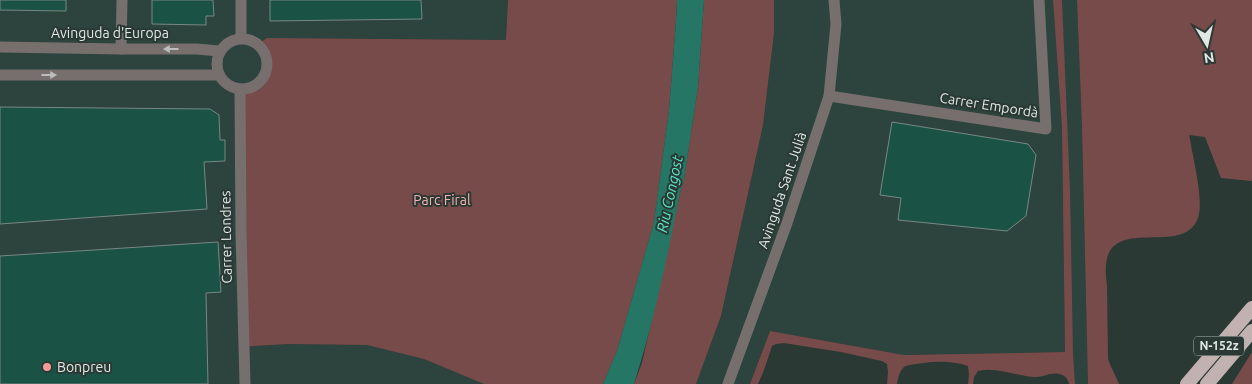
<svg xmlns="http://www.w3.org/2000/svg" width="1252" height="384" font-family="Ubuntu,sans-serif">
	<rect width="100%" height="100%" fill="#2b3935"/>
	<g fill="#2d433d">
		<path d="M0 0H508L506 40 267 38 264 51 267 59V68L264 77 258 84 250 88 240 90 239 347 289 344 367 345 424 359 484 384H0Z"/>
		<path d="M774 0H1053L1062 128 1065 352 904 355 770 331 750 384H696L721 316 763 125 774 33Z"/>
		<path d="M1062 0H1077L1082 127 1088 384H1075L1073 353Z"/>
	</g>
	<g fill="#784b4b">
		<path d="M508 0H677L676 21 669 110 654 222 617 351 603 384H484L424 359 367 345 289 344 239 347 240 90C266 86 276 65 258 44L267 38 506 40Z"/>
		<path d="M704 0H774V33L763 125 721 316 696 384H634L642 363 680 193 684 179 698 87Z"/>
		<path d="M1053 0H1062L1070 190 1073 353 1075 384H1069C1068 379 1065 375 1059 374 1051 372 1044 377 1036 377 1017 377 998 366 978 371L974 377 973 384H968L969 375 968 366C948 359 926 362 905 366 900 370 898 377 897 384H887L888 372 887 364 882 361 841 352 784 343 776 344 772 346 764 370 758 384H750L770 331 904 355 1065 352 1062 128Z"/>
		<path d="M1077 0H1252V181L1221 178 1205 137 1189 135 1190 139C1193 159 1204 200 1198 218 1182 262 1094 204 1107 285L1108 358 1109 362 1119 384H1088L1082 127Z"/>
		<path d="M1252 352V384H1232Z"/>
	</g>
	<path fill="#267665" d="M677 0H704L698 87 684 179 680 193C667 258 654 321 634 384H603L617 351 654 222 669 110 676 21Z"/>
	<g fill="#1b5246" stroke="#788883">
		<path d="M0 0H66V11L0 10Z"/>
		<path d="M152 0H213L214 16H206V25L152 24Z"/>
		<path d="M270 0H421L422 19 270 21Z"/>
		<path d="M0 107 210 109 219 115 220 140H225V161L204 162 207 209 0 224Z"/>
		<path d="M892 122 1028 144 1036 155 1026 216 1007 231 898 220 901 198 880 195Z"/>
		<path d="M218 242 221 292 206 293 208 384H0V256Z"/>
	</g>
	<g fill="none" stroke-linecap="round" stroke-linejoin="round">
		<g stroke="#766f6e" stroke-width="11">
			<path d="M241 0V38"/>
			<circle cx="242" cy="64" r="25"/>
			<path d="M0 47 121 49H197L219 51"/>
			<path d="M121 49 122 0"/>
			<path d="M0 75H219"/>
			<path d="M240 90 241 233 245 384"/>
			<path d="M829 96 1046 129 1039 0"/>
			<path d="M728 384 787 223 829 96 836 24 834 0"/>
		</g>
		<g stroke="#c1b1b1" stroke-width="14">
			<path d="M1187 384 1252 308"/>
			<path d="M1207 384 1252 331"/>
		</g>
	</g>
	<defs><path id="oneway-solid" d="M-6-.8H1V-3.2L6.5 0L1 3.2V.8H-6Z" transform="scale(1.25)"/></defs>
	<g fill="#bbbebc">
		<use href="#oneway-solid" transform="translate(171 49) rotate(180)"/>
		<use href="#oneway-solid" transform="translate(49 75)"/>
	</g>
	<circle fill="#f59b9c" stroke="#2b3935" stroke-width="2" cx="47" cy="367" r="5"/>
	<g text-anchor="middle" stroke-width="4" stroke-linejoin="round" paint-order="stroke">
		<rect fill="#2b3935" stroke="#aab4b1" stroke-width="1" x="1194" y="336.5" width="50" height="19" rx="4"/>
		<g font-size="12" font-weight="bold" fill="#e0e9e6">
			<text x="1219" y="350">N-152z</text>
		</g>
		<g font-size="14" fill="#e0e9e6" stroke="#2b3935">
			<text x="110" y="38">Avinguda d'Europa</text>
			<text transform="translate(989 105) rotate(9)" y="5">Carrer Empordà</text>
			<text transform="translate(782 190) rotate(-71)" y="5">Avinguda Sant Julià</text>
			<text transform="translate(226 237) rotate(-91)" y="5">Carrer Londres</text>
		</g>
		<g font-size="14" fill="#f5b2b1" stroke="#2b3935">
			<text x="442" y="205">Parc Firal</text>
		</g>
		<g font-size="14" fill="#e0e9e6" stroke="#2b3935" text-anchor="start">
			<text x="57" y="372">Bonpreu</text>
		</g>
		<g font-size="15" font-style="italic" fill="#57e8c8" stroke="#2b3935">
			<text transform="translate(670 194) rotate(-78)" y="5">Riu Congost</text>
		</g>
	</g>
	<g transform="translate(1207 45) rotate(171)" stroke="#2b3935" stroke-width="4" paint-order="stroke">
	<path d="M0-4L9 19L0 12L-9 19Z" fill="#e0e9e6"/>
	<text y="-8" font-size="14" font-weight="bold" text-anchor="middle" fill="#e0e9e6">N</text>
	</g>
</svg>
